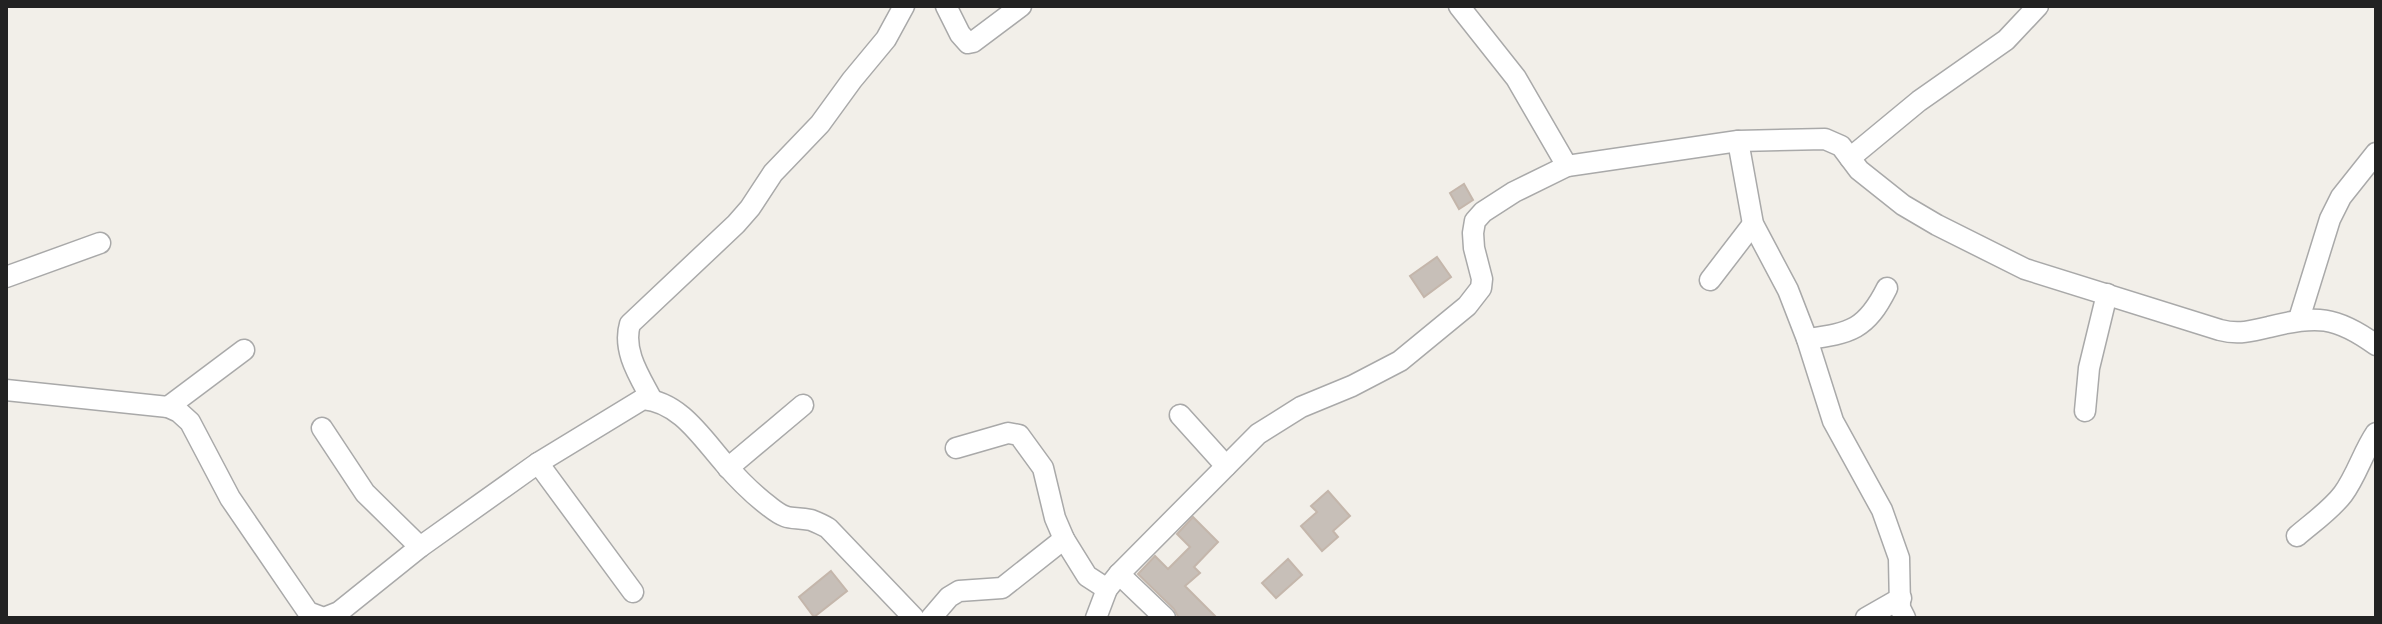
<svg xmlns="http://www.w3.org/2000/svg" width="2382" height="624" font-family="Poppins,sans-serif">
	<rect width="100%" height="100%" fill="#f2efe9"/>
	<g fill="#c7bfb8" stroke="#c4b6ab" stroke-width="2">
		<path d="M1464 184 1473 200 1459 209 1450 193Z"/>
		<path d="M1437 257 1451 277 1424 297 1410 276Z"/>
		<path d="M1328 491 1350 516 1333 531 1338 537 1322 551 1301 526 1317 512 1311 506Z"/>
		<path d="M1193 517 1218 542 1194 567 1200 573 1185 586 1217 618H1179L1174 609 1138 574 1155 556 1168 569 1190 547 1177 534Z"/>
		<path d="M1288 559 1302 575 1276 598 1262 583Z"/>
		<path d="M831 571 847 591 814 617 799 597Z"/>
	</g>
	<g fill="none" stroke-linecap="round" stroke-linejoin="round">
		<g stroke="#a9a9a9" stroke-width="23">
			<g id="minor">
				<path d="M946 6 960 34 968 43 973 42 1021 6"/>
				<path d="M1459 6 1516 78 1567 166"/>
				<path d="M1738 141 1753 224 1788 290 1807 339 1833 421 1882 510 1899 558 1900 608 1905 618"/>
				<path d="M1850 158 1859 170 1903 205 1937 225 2025 269 2220 330C2239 335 2250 331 2269 327 2316 315 2336 316 2376 345"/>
				<path d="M6 277 100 243"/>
				<path d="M1710 280 1753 224"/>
				<path d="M2299 319 2330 219 2341 197 2376 153"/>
				<path d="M1807 339C1851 333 1866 330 1887 288"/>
				<path d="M6 390 168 407 179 412 190 422 230 498 297 596 308 612 324 618 339 612 420 547 538 463 643 399C680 402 702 438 725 464 738 479 754 495 770 507 789 522 791 516 811 520 816 522 823 525 828 528L914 618"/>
				<path d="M652 400C640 377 622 351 630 324L736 224 750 208 773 173 820 124 852 80 886 39 904 6"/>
				<path d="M168 407 244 350"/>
				<path d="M2085 411 2089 368 2107 294"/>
				<path d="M1180 415 1226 466"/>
				<path d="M322 428 365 493 420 547"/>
				<path d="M956 448 1008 433 1019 435 1043 468 1055 518 1064 539 1087 576 1107 589"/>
				<path d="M538 463 633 592"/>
				<path d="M728 468 803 405"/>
				<path d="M2297 536C2312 523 2331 510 2343 494 2357 475 2363 452 2376 433"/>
				<path d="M1119 574 1165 618"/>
				<path d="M931 618 949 597 959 591 1002 588 1064 539"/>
				<path d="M1096 618 1107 589 1119 574 1258 434 1301 407 1352 386 1400 361 1467 306 1481 288 1482 279 1474 248 1473 233 1475 221 1483 212 1514 192 1567 166 1738 141 1825 139 1841 146 1850 158 1919 101 2006 40 2038 6"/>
				<path d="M1866 618 1901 598"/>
			</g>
		</g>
		<use href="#minor" stroke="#fff" stroke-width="20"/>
	</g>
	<rect width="2382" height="624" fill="none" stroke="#222222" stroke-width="16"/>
</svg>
